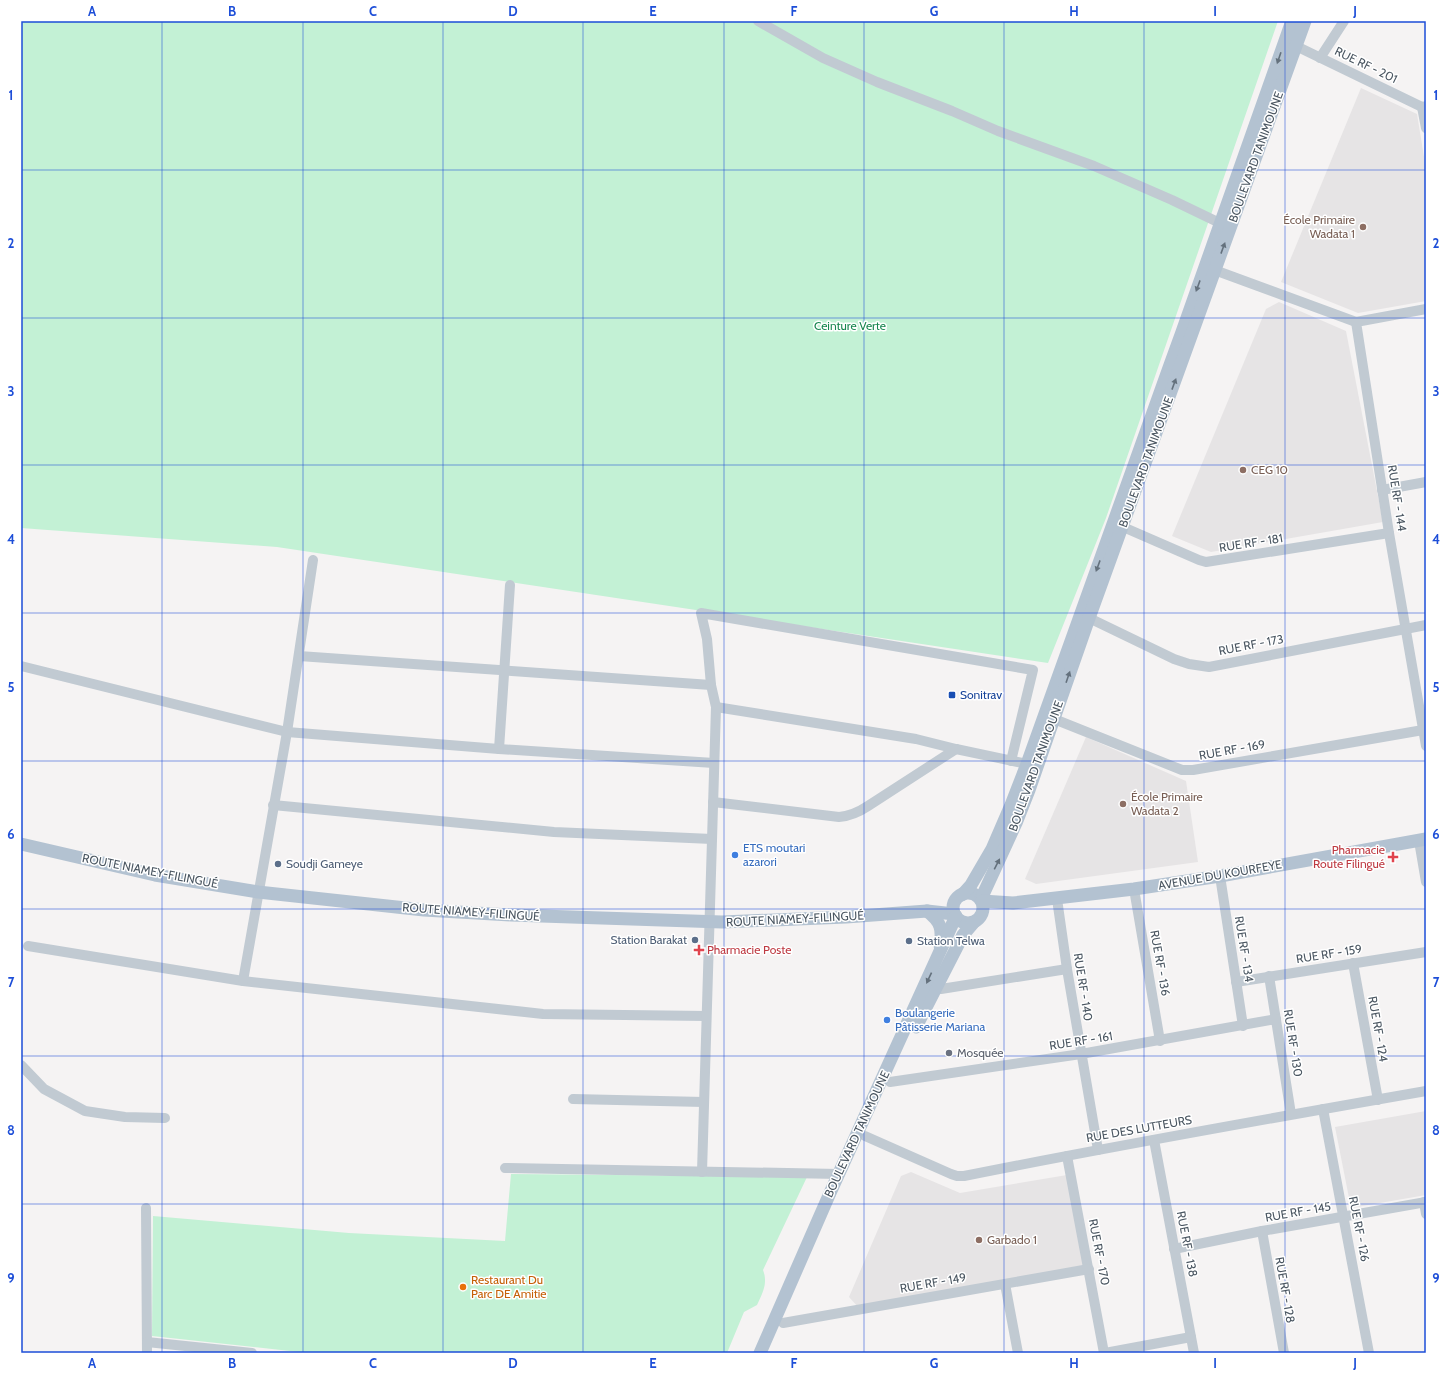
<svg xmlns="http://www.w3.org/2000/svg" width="1447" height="1374" font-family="Cabin,sans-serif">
	<rect width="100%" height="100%" fill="#f5f3f3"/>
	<g fill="#e6e4e5">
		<path d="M1361 88 1417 114 1426 169V301L1358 313 1281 282Z"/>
		<path d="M1279 302 1346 331 1383 522 1211 552 1172 536 1266 309Z"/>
		<path d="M1086 737 1186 781 1198 862 1036 884 1025 879Z"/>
		<path d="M1426 1111V1195L1351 1208 1335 1127Z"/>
		<path d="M911 1172 960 1193 1067 1175 1085 1267 858 1307 849 1297 901 1176Z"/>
	</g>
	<g fill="#c3f1d5">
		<path d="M21 21H1278L1106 518 1048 663 277 547 21 528Z"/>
		<path d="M511 1174 807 1177 763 1270C768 1283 763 1292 757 1305L744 1312 727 1353H308L152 1336 153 1216 349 1233 505 1241Z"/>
	</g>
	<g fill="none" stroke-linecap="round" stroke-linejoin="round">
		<g stroke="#c1cad2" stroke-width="10">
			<path d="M758 21 823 58 877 82 952 111 998 131 1094 166 1172 200 1226 226"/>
			<path d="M1296 46 1422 107 1426 106"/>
			<path d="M1320 58 1344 21"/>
			<path d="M1422 107 1426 128"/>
			<path d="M1209 268 1356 322"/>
			<path d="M1426 309 1356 322 1389 533 1426 746"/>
			<path d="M1382 490 1426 482"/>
			<path d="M1123 527 1199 560 1206 562 1389 533"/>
			<path d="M1089 618 1174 659 1189 664 1209 667 1426 625"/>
			<path d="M299 656 711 685"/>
			<path d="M21 666 287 732 499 749 714 763"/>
			<path d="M716 707 916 739 956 749 1027 764"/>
			<path d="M1054 719 1182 770H1193L1423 730"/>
			<path d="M499 749 510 585"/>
			<path d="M713 802 839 817C851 816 859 812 868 806L956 749"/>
			<path d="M273 805 554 832 712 839"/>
			<path d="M1419 841 1426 882"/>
			<path d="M1220 876 1243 1026"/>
			<path d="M1134 889 1160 1041"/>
			<path d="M1057 899 1067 969 1098 1150"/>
			<path d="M28 946 243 981 543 1014 706 1016"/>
			<path d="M1353 963 1378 1100"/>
			<path d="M1269 976 1291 1114"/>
			<path d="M243 981 287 732 313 560"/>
			<path d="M1236 982 1426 952"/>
			<path d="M935 988 941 989 1067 969"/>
			<path d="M21 1065 44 1089 85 1111 125 1117 165 1118"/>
			<path d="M890 1082 1081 1054 1276 1019"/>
			<path d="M573 1099 704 1102"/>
			<path d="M1323 1109 1369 1353"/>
			<path d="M865 1136 951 1174 957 1176H964C1118 1145 1272 1118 1426 1091"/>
			<path d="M1154 1140 1194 1353"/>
			<path d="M1067 1156 1104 1353"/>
			<path d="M505 1168 839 1174"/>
			<path d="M702 1172 716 707 711 685 707 639 701 613 1033 670 1011 761"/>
			<path d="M1424 1202 1426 1214"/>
			<path d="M146 1208 147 1353"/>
			<path d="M1262 1231 1284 1353"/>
			<path d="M1174 1249 1262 1231 1426 1202"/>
			<path d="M1005 1284 1018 1353"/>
			<path d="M783 1323 1089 1269"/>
			<path d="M147 1342 252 1353"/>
			<path d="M1105 1353 1191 1337"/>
		</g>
		<g stroke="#b3c2d1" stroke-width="13">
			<path d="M21 844 155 875 258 892 424 910 511 915 722 922 846 917 927 911 954 914"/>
			<circle cx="968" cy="908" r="15"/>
			<path d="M962 895 971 885 992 849 1011 805 1027 764 1170 365 1182 332 1292 21"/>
			<path d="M981 899 1016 823 1029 790 1089 618 1305 21"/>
			<path d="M982 901 1013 903 1134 889 1220 876 1426 839"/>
			<path d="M927 911C941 922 943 929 940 946"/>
			<path d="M916 1027 963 935 974 922"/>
			<path d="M760 1353 830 1193 956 916"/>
		</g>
	</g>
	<defs><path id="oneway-solid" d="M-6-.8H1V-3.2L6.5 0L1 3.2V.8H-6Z"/></defs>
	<g fill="#64717d">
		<use href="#oneway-solid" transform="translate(1279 58) rotate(109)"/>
		<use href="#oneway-solid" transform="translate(1223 248) rotate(-70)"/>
		<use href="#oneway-solid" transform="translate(1198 286) rotate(110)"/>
		<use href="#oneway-solid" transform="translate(1174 384) rotate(-70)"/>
		<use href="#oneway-solid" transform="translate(1098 566) rotate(110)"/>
		<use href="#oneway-solid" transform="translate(1068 677) rotate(-71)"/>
		<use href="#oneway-solid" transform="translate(997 864) rotate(-63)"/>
		<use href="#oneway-solid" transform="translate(929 978) rotate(115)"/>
	</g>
	<path fill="none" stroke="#1d4ed8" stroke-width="1" stroke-opacity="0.55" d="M162 21V1353M303 21V1353M443 21V1353M583 21V1353M724 21V1353M864 21V1353M1004 21V1353M1144 21V1353M1285 21V1353M21 170H1426M21 318H1426M21 465H1426M21 613H1426M21 761H1426M21 909H1426M21 1056H1426M21 1204H1426"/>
	<g fill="#8d6e63" stroke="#fff" stroke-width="1.5">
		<circle cx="1363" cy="227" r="4"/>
		<circle cx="1243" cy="470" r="4"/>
		<circle cx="1123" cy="804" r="4"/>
		<circle cx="979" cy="1240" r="4"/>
	</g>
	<rect fill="#1a4fb4" stroke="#fff" stroke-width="1.5" x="948" y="691" width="8" height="8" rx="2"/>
	<g fill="#3f7fe0" stroke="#fff" stroke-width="1.5">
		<circle cx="735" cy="855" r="4"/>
		<circle cx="887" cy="1020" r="4"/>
	</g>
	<g fill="#e0444e" stroke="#fff" stroke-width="1.5">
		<path d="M1391 851h4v4h4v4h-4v4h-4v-4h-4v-4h4z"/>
		<path d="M697 944h4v4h4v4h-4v4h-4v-4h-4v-4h4z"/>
	</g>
	<g fill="#5c6f8a" stroke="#fff" stroke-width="1.5">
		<circle cx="278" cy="864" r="4"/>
		<circle cx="695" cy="940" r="4"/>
		<circle cx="909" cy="941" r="4"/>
	</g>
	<circle fill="#6b7280" stroke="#fff" stroke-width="1.5" cx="949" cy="1053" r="4"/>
	<circle fill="#e8710a" stroke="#fff" stroke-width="1.5" cx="463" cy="1287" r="4"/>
	<g text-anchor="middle" stroke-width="3" stroke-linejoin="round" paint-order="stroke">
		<g font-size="12" fill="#4a5661" stroke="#fff">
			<text transform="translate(1366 65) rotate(26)" y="4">RUE RF - 201</text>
			<text transform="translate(1256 157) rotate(-70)" y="4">BOULEVARD TANIMOUNE</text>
			<text transform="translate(1146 462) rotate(-70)" y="4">BOULEVARD TANIMOUNE</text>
			<text transform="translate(1397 498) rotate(81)" y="4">RUE RF - 144</text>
			<text transform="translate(1251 543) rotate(-9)" y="4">RUE RF - 181</text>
			<text transform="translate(1251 645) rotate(-11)" y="4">RUE RF - 173</text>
			<text transform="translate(1232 750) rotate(-10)" y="4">RUE RF - 169</text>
			<text transform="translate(1036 766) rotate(-70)" y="4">BOULEVARD TANIMOUNE</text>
			<text transform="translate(150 871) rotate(11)" y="4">ROUTE NIAMEY-FILINGUÉ</text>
			<text transform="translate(1220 875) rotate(-10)" y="4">AVENUE DU KOURFEYE</text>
			<text transform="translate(471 912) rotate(4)" y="4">ROUTE NIAMEY-FILINGUÉ</text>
			<text transform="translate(795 919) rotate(-3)" y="4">ROUTE NIAMEY-FILINGUÉ</text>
			<text transform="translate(1244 949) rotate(81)" y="4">RUE RF - 134</text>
			<text transform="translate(1329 954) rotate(-9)" y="4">RUE RF - 159</text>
			<text transform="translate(1160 963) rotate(80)" y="4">RUE RF - 136</text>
			<text transform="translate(1083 987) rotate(81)" y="4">RUE RF - 140</text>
			<text transform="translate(1378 1029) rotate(80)" y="4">RUE RF - 124</text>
			<text transform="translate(1081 1041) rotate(-9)" y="4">RUE RF - 161</text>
			<text transform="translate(1293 1043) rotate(81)" y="4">RUE RF - 130</text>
			<text transform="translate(1139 1129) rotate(-10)" y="4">RUE DES LUTTEURS</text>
			<text transform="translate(857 1134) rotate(-65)" y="4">BOULEVARD TANIMOUNE</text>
			<text transform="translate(1298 1212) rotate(-10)" y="4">RUE RF - 145</text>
			<text transform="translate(1359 1229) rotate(79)" y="4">RUE RF - 126</text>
			<text transform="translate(1187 1244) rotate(79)" y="4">RUE RF - 138</text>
			<text transform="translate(1099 1252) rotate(79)" y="4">RUE RF - 170</text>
			<text transform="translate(933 1283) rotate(-10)" y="4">RUE RF - 149</text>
			<text transform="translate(1285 1290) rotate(80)" y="4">RUE RF - 128</text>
		</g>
		<g font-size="12" fill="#785e54" stroke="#fff" text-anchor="start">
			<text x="1355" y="224" text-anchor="end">École Primaire<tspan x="1355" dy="14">Wadata 1</tspan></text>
			<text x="1251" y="474">CEG 10</text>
			<text x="1131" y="801">École Primaire<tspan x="1131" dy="14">Wadata 2</tspan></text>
			<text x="987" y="1244">Garbado 1</text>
		</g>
		<g font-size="12" fill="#17864f" stroke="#fff">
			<text x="850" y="330">Ceinture Verte</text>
		</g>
		<g font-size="12" fill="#164399" stroke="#fff" text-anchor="start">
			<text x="960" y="699">Sonitrav</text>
		</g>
		<g font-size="12" fill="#366cbe" stroke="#fff" text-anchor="start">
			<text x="743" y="852">ETS moutari<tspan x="743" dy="14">azarori</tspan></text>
			<text x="895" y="1017">Boulangerie<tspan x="895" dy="14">Pâtisserie Mariana</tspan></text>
		</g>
		<g font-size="12" fill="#be3a42" stroke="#fff" text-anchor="end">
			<text x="1385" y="854">Pharmacie<tspan x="1385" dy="14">Route Filingué</tspan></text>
			<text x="707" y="954" text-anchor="start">Pharmacie Poste</text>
		</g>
		<g font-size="12" fill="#4e5e75" stroke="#fff" text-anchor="start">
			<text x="286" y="868">Soudji Gameye</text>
			<text x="687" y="944" text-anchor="end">Station Barakat</text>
			<text x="917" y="945">Station Telwa</text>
		</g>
		<g font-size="12" fill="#5b616d" stroke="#fff" text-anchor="start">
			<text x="957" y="1057">Mosquée</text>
		</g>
		<g font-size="12" fill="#c56008" stroke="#fff" text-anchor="start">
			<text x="471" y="1284">Restaurant Du<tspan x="471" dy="14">Parc DE Amitie</tspan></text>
		</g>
	</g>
	<rect width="1447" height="1374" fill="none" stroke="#ffffff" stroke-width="44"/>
	<rect x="22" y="22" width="1403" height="1330" fill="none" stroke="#1d4ed8" stroke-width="1.5"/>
	<g font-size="13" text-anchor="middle" font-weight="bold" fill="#1d4ed8">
		<text x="92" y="16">A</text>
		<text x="232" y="16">B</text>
		<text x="373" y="16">C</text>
		<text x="513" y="16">D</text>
		<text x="653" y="16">E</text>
		<text x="794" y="16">F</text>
		<text x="934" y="16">G</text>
		<text x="1074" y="16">H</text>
		<text x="1215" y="16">I</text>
		<text x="1355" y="16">J</text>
		<text x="11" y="100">1</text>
		<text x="1436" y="100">1</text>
		<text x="11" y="248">2</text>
		<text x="1436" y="248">2</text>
		<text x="11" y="396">3</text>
		<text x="1436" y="396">3</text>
		<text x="11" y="544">4</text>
		<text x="1436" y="544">4</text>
		<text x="11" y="692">5</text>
		<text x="1436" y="692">5</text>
		<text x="11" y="839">6</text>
		<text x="1436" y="839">6</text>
		<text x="11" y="987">7</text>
		<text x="1436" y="987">7</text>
		<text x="11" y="1135">8</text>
		<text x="1436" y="1135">8</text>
		<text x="11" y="1283">9</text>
		<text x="1436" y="1283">9</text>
		<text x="92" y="1368">A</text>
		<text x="232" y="1368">B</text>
		<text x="373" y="1368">C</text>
		<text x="513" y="1368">D</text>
		<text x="653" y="1368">E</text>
		<text x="794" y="1368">F</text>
		<text x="934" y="1368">G</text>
		<text x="1074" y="1368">H</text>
		<text x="1215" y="1368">I</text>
		<text x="1355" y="1368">J</text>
	</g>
</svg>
